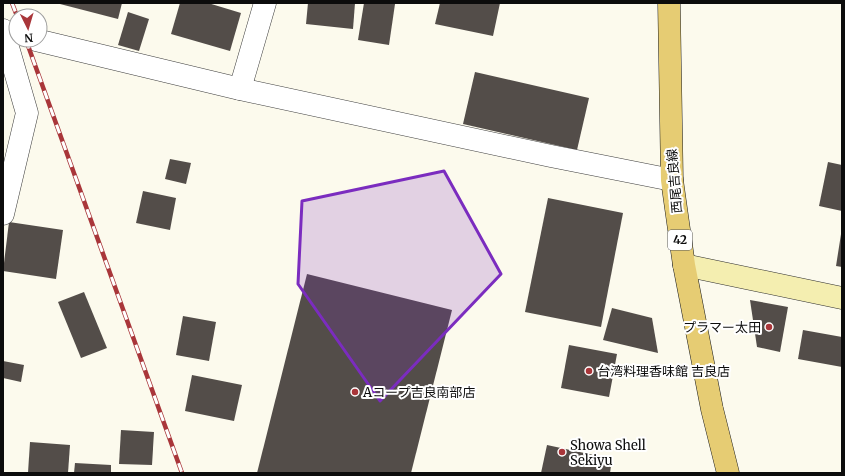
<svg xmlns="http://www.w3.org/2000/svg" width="845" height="476" font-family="Merriweather,'Noto Sans JP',serif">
	<rect width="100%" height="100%" fill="#fcfaed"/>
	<g fill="#534d49">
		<path d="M60 3H122L118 19 60 4Z"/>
		<path d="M180 3H208L241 13 230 51 171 34Z"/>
		<path d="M308 3H355L353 29 306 24Z"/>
		<path d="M364 3 395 4 389 45 358 40Z"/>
		<path d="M440 3H500L493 36 435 24Z"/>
		<path d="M128 12 149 19 139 51 118 45Z"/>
		<path d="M475 72 589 98 577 150 463 124Z"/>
		<path d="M170 159 191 163 186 184 165 179Z"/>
		<path d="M828 162 842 165V211L819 206Z"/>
		<path d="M143 191 176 198 170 230 136 223Z"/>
		<path d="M548 198 623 213 601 327 525 312Z"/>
		<path d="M9 222 63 230 56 279 3 271Z"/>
		<path d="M841 234H842V267L836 266Z"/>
		<path d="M307 274 452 310 411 473H257Z"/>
		<path d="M84 292 107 348 81 358 58 302Z"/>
		<path d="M750 300 788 307 780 352 757 347Z"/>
		<path d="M612 308 652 318 658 353 603 340Z"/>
		<path d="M183 316 216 322 209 361 176 355Z"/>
		<path d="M803 330 842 337V367L798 359Z"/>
		<path d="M569 345 617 354 609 397 561 388Z"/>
		<path d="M3 361 24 365 21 382 3 378Z"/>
		<path d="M192 375 242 385 234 421 185 411Z"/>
		<path d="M121 430 154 432 152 465 119 464Z"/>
		<path d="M30 442 70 445 68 473H28Z"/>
		<path d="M547 445 612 459 610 473H541Z"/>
		<path d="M75 463 111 465V473H74Z"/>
	</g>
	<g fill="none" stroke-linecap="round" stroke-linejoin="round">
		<g stroke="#3f3f3f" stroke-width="23">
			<g id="street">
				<path d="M36 40 240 89 551 156 672 180"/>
				<path d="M240 89 265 3"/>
				<path d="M3 214 27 113 3 30"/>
			</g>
		</g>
		<g stroke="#2e2e2e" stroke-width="23">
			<path id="secondary" d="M684 265 842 298"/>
		</g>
		<g stroke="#1d1d1d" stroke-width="23">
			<path id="primary" d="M669 3 672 180 684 265 712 409 728 473"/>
		</g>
		<use href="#street" stroke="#fff" stroke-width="22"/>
		<use href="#secondary" stroke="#f4eeb0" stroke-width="22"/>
		<use href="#primary" stroke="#e6cc73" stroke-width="22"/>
		<g stroke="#a9363a" stroke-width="4.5">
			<g id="rail">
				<path d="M12 3 17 16"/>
				<path d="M26 40 182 473"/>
			</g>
		</g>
		<use href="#rail" stroke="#fff" stroke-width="3" stroke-dasharray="9" stroke-linecap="butt"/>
	</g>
	<path fill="#7b2cbf" fill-opacity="0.2" stroke="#7b2cbf" stroke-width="3" stroke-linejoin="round" d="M444 171 501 274 380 401 298 284 302 201Z"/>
	<g fill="#a9363a" stroke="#fff" stroke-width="1.5">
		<circle cx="769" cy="327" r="4"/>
		<circle cx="589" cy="371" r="4"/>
		<circle cx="355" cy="392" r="4"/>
		<circle cx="562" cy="452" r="4"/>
	</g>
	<g text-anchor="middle" stroke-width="4" stroke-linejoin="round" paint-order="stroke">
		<rect fill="#fff" stroke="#555" stroke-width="1" x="668" y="230" width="24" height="20" rx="3"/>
		<g font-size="12" font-weight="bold" fill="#0c0c0c">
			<text x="680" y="244">42</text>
		</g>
		<g font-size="13" fill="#0c0c0c" stroke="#fff">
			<text transform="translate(674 181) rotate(-95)" y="5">西尾吉良線</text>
		</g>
		<g font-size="13" fill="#0c0c0c" stroke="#fff" text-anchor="start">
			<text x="761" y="332" text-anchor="end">プラマー太田</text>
			<text x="597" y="376">台湾料理香味館 吉良店</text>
			<text x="363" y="397">Aコープ吉良南部店</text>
			<text x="570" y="450">Showa Shell<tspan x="570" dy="15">Sekiyu</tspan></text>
		</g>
	</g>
	<rect width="845" height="476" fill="none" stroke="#0c0c0c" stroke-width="8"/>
	<g transform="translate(28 28) rotate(175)"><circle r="19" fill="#ffffff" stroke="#9e9e9e"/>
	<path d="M0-3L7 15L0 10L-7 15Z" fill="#a9363a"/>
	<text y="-6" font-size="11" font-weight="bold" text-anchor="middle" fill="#0c0c0c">N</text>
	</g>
</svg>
